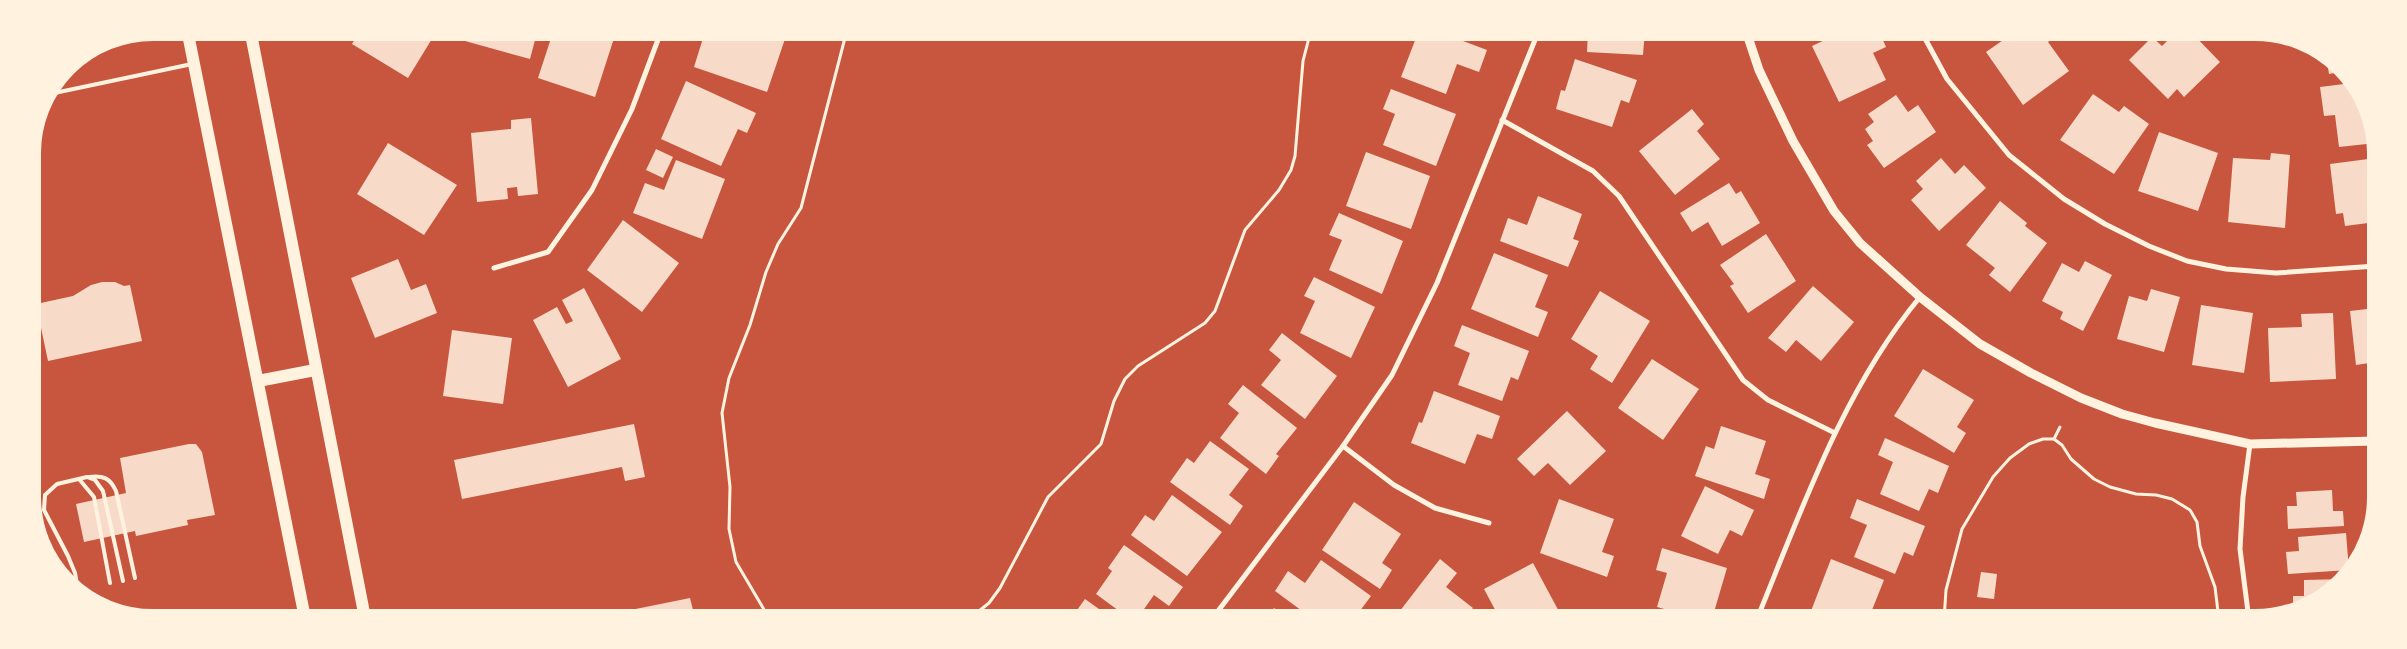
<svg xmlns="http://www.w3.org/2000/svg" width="2407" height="649" font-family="Mulish,sans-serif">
	<rect width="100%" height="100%" fill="#c8553d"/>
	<g fill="#f7dbc8">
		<path d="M361 29H438L408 78 352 44Z"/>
		<path d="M449 29H538L530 59 447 36Z"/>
		<path d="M554 29H585L584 33 592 36 594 29H617L595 97 538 78Z"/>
		<path d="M712 29H766L786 36 767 92 694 67 704 35 709 37Z"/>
		<path d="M1419 30H1434L1487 50 1479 72 1457 64 1446 94 1401 77Z"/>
		<path d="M1588 30H1645L1643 55 1587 52Z"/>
		<path d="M1844 31H1879L1886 47 1873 53 1886 80 1839 102 1812 46Z"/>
		<path d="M2016 31H2048L2053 38 2048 42 2069 71 2023 105 1986 52Z"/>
		<path d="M2177 31H2190L2220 62 2184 97 2177 89 2168 99 2129 60 2152 37 2162 46Z"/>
		<path d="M2235 31H2259L2257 37Z"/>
		<path d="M2326 57 2342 65 2346 71 2329 74Z"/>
		<path d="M1575 59 1637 80 1629 103 1621 100 1612 127 1556 109 1561 90 1565 91Z"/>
		<path d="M686 81 756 113 747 133 738 129 721 166 661 139Z"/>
		<path d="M2352 83 2376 128V143L2339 147 2335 115 2324 116 2320 87Z"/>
		<path d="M1391 89 1456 114 1436 166 1383 145 1395 114 1383 109Z"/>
		<path d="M2093 94 2119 112 2124 106 2149 124 2114 174 2060 140Z"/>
		<path d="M1896 95 1908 112 1918 105 1936 132 1884 168 1867 145 1873 141 1865 129 1874 122 1868 114Z"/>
		<path d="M1692 109 1704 124 1697 131 1720 159 1675 195 1639 151Z"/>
		<path d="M531 118 538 194 518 196 517 187 507 188 508 199 477 202 471 133 511 129V120Z"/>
		<path d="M2159 132 2218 153 2198 211 2138 191Z"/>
		<path d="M388 143 457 185 424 235 357 194Z"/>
		<path d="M656 149 673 157 663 178 646 170Z"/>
		<path d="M1366 152 1430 176 1411 229 1346 206Z"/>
		<path d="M2271 153 2290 155 2285 228 2228 222 2233 158 2270 160Z"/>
		<path d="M1941 158 1955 174 1964 165 1986 188 1939 231 1911 200 1923 189 1916 181Z"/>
		<path d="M2376 158V222L2345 226 2343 213 2336 214 2330 164Z"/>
		<path d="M676 160 725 179 702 239 633 213 645 183 664 190Z"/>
		<path d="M1729 183 1736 194 1741 191 1760 223 1722 246 1708 222 1692 232 1680 213Z"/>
		<path d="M1538 196 1582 214 1573 239 1579 241 1568 267 1500 241 1508 218 1527 225Z"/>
		<path d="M2000 201 2027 223 2025 226 2047 243 2010 292 1989 275 1995 268 1966 245Z"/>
		<path d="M1339 213 1403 241 1382 294 1329 270 1342 240 1329 235Z"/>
		<path d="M623 220 679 263 642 312 587 270Z"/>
		<path d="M1766 234 1796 281 1748 313 1730 286 1734 284 1720 265Z"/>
		<path d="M1494 253 1548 275 1535 307 1548 312 1538 337 1471 309Z"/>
		<path d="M398 259 411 290 426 284 437 313 375 338 351 278Z"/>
		<path d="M2085 261 2112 275 2083 331 2060 319 2063 312 2042 301 2062 263 2079 272Z"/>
		<path d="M1314 277 1375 307 1351 358 1300 333 1315 301 1304 296Z"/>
		<path d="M102 282H115L124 286 130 285 142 341 48 361 36 304 73 296 91 285Z"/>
		<path d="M1813 286 1854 322 1821 361 1796 340 1786 352 1768 338Z"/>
		<path d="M584 288 621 359 568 387 533 320 557 307 566 324 573 321 562 300Z"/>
		<path d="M2151 289 2180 297 2164 352 2117 339 2129 296 2147 301Z"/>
		<path d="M1600 291 1650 321 1612 383 1590 369 1598 356 1571 339Z"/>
		<path d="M2201 305 2253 313 2244 373 2192 365Z"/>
		<path d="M2376 308V362L2356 365 2350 311Z"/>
		<path d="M2333 313 2336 379 2270 382 2268 328 2302 327 2301 314Z"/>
		<path d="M1462 325 1529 351 1518 380 1511 377 1502 401 1458 385 1470 353 1454 346Z"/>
		<path d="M452 330 512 338 503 404 443 396Z"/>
		<path d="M1282 333 1337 376 1305 419 1261 385 1281 360 1269 350Z"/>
		<path d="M1652 359 1699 389 1663 440 1618 408Z"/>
		<path d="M1923 369 1974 400 1957 427 1966 433 1954 453 1894 416Z"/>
		<path d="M1243 385 1297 428 1276 454 1279 456 1266 474 1220 438 1239 413 1228 404Z"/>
		<path d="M1434 391 1500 416 1492 439 1477 434 1465 464 1411 443 1419 422 1422 423Z"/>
		<path d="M1567 411 1606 451 1570 485 1548 463 1534 476 1517 459Z"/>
		<path d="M634 424 645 477 625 481 622 467 462 499 454 460Z"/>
		<path d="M1721 426 1766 441 1755 474 1770 479 1764 499 1695 476 1706 446 1714 449Z"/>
		<path d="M1885 438 1949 466 1938 493 1929 489 1919 511 1880 494 1893 462 1878 455Z"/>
		<path d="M1210 441 1249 469 1229 495 1243 506 1230 525 1170 482 1187 458 1194 463Z"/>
		<path d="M189 444H196L202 452 215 515 187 520 188 525 136 536 135 531 84 542 76 504 126 493 120 458Z"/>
		<path d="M1705 486 1754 510 1742 536 1730 530 1718 554 1681 536Z"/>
		<path d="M2332 490 2333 511H2343L2344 526 2288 529 2287 506H2297L2296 492Z"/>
		<path d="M1172 495 1222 532 1187 576 1131 535 1145 515 1154 521Z"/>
		<path d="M1559 499 1614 519 1602 552 1614 556 1607 577 1540 553Z"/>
		<path d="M1857 499 1925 526 1913 556 1904 552 1895 574 1854 557 1867 525 1850 518Z"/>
		<path d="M1354 502 1401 534 1382 563 1392 570 1380 589 1322 550Z"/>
		<path d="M2346 533 2349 570 2288 574 2286 552 2299 551 2298 537Z"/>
		<path d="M1124 545 1183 587 1169 606 1154 595 1137 619H1130L1096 594 1112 571 1108 568Z"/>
		<path d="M1662 548 1727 568 1712 619H1700L1657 607 1667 573 1656 570Z"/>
		<path d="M1440 559 1457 573 1446 587 1473 608 1463 619H1401L1396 616Z"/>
		<path d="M1831 559 1884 580 1868 620H1832L1811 611Z"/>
		<path d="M1321 560 1371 596 1354 619H1313L1275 591 1288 571 1305 583Z"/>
		<path d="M1533 563 1563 619H1500L1484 589Z"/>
		<path d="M1981 572 1997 574 1994 599 1977 597Z"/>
		<path d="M2345 579 2336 590 2302 611 2293 613V596H2304V580Z"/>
		<path d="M690 598 695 618H596V617Z"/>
		<path d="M1085 599 1113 619H1075L1072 617Z"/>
		<path d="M1274 608 1289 619H1266Z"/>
	</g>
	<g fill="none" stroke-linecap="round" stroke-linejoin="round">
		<g stroke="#fff3e0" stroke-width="3">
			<path d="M2054 439 2060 427"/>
			<path d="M769 618 736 562 729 529 730 487 722 413 729 378 750 325 766 272 778 244 801 208 847 30"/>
			<path d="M969 619 989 603 1000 588 1048 497 1101 444 1114 401 1125 379 1138 366 1205 323 1215 311 1245 230 1279 190 1291 170 1295 156 1303 61 1311 30"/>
			<path d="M1944 620 1946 590 1962 529 1993 477 2010 458 2029 444 2043 439H2054L2062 445 2071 459 2094 479 2110 487 2136 494 2156 495 2172 499 2190 510 2197 522 2200 546 2215 587 2219 620"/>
		</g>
		<g stroke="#fff3e0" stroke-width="4">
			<path d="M45 95 192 64"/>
			<path d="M89 477C103 475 110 478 116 491L135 578"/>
			<path d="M79 479 94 497 110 583"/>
			<path d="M78 590 75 573 68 556 44 510 45 495 57 484 87 477 95 480 103 491 123 581"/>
		</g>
		<g stroke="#fff3e0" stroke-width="5">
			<path d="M1921 31 1947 79 2009 155 2064 199 2105 224 2149 246 2187 261 2226 269 2276 273 2376 266"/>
			<path d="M1502 120 1593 171 1619 196 1743 380 1768 400 1835 433"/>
			<path d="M494 268 548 252 592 190 632 109 662 29"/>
			<path d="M1343 446 1394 485 1435 508 1489 523"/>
			<path d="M1212 619 1343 446 1392 375 1437 283 1539 30"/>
			<path d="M1757 619C1802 509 1843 390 1920 297"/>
			<path d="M2249 620 2240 549 2243 497 2250 444"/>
		</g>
		<path stroke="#fff3e0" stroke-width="9" d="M1746 31 1759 70 1793 141 1834 211 1860 243 1920 297 1980 344 2031 373 2081 398 2122 414 2155 423 2250 444 2376 441"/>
		<g stroke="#fff3e0" stroke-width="12">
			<path d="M187 29 305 618"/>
			<path d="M250 29 365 618"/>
			<path d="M258 381 315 370"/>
		</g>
	</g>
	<path d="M0 0H2407V649H0ZM153 38H2255A115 115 0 0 1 2370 153V497A115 115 0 0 1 2255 612H153A115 115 0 0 1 38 497V153A115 115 0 0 1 153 38Z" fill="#fff3e0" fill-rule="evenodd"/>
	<path fill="none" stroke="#fff3e0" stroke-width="6" d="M153 38H2255A115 115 0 0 1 2370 153V497A115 115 0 0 1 2255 612H153A115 115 0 0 1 38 497V153A115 115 0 0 1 153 38Z"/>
</svg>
